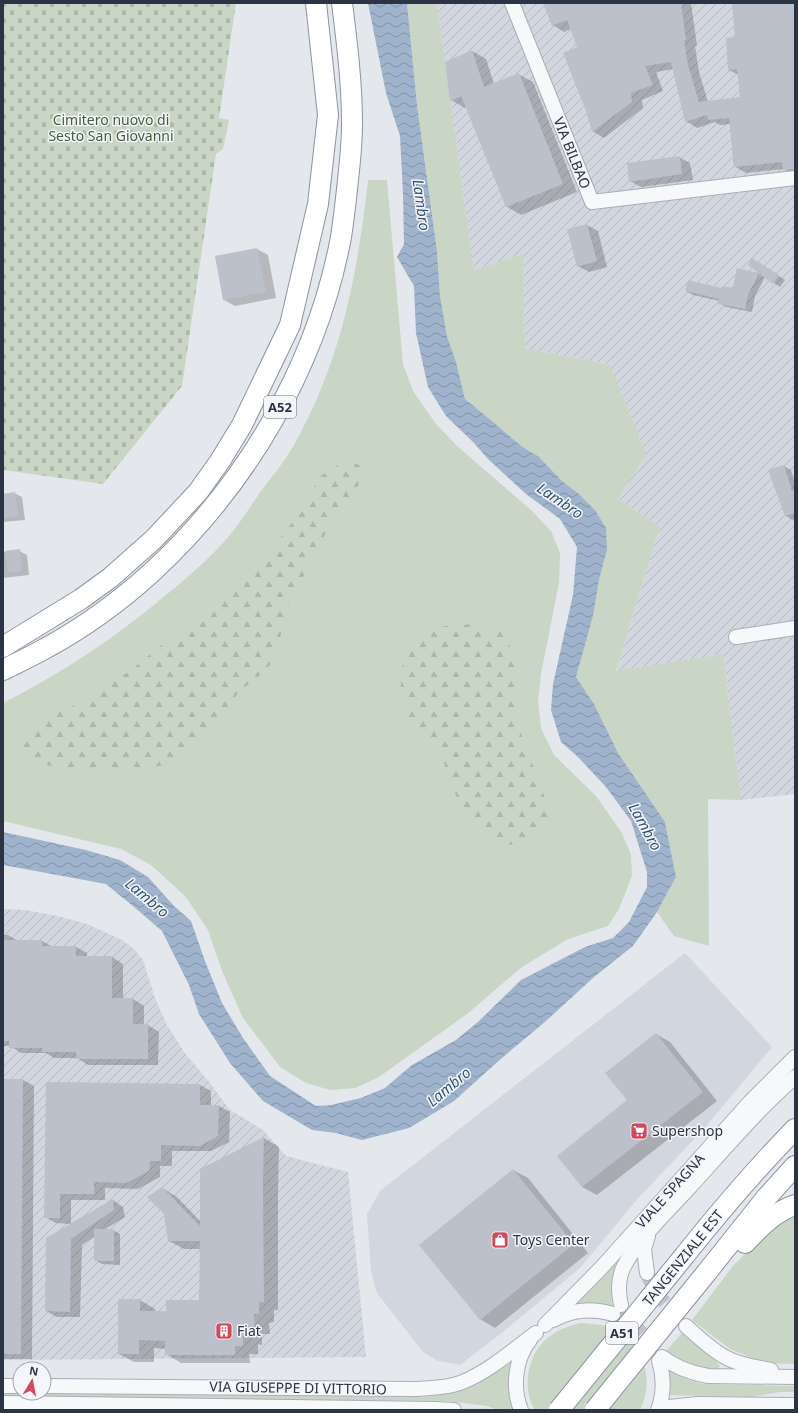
<svg xmlns="http://www.w3.org/2000/svg" width="798" height="1413" font-family="'Noto Sans',sans-serif">
	<defs>
		<pattern id="industrial-furrows" width="10" height="10" patternUnits="userSpaceOnUse"><rect width="10" height="10" fill="#d2d6de"/><path d="M-1 1l2-2M0 10L10 0M9 11l2-2" fill="none" stroke="#b4b8c0"/></pattern>
		<pattern id="forest-firs" width="22" height="20" patternUnits="userSpaceOnUse"><rect width="22" height="20" fill="#c9d6c5"/><path d="M5 1l3.5 6h-7zM16 11l3.5 6h-7z" fill="#adb8ab"/></pattern>
		<pattern id="cemetery-stones" width="16" height="16" patternUnits="userSpaceOnUse"><rect width="16" height="16" fill="#c9d6c5"/><path d="M2 7V4a2 2 0 0 1 4 0v3zM10 15v-3a2 2 0 0 1 4 0v3z" fill="#adb8ab"/></pattern>
		<pattern id="water-waves" width="16" height="10" patternUnits="userSpaceOnUse"><rect width="16" height="10" fill="#9fb4cc"/><path d="M0 5q4-4 8 0t8 0" fill="none" stroke="#8293a7"/></pattern>
	</defs>
	<rect width="100%" height="100%" fill="#e4e7ec"/>
	<path fill="#d2d6de" d="M685 953 772 1047 702 1131 639 1197 580 1268 499 1335 460 1365 438 1361 423 1352 377 1293 371 1271 367 1214 380 1191Z"/>
	<g fill="url(#industrial-furrows)">
		<path d="M437 3H795V794L741 800 723 654 616 672 660 526 617 499 610 365 525 348 523 254 474 270Z"/>
		<path d="M3 909 25 910 58 916 87 924 122 940 134 949 143 960 155 998 167 1025 184 1052 210 1083 229 1109 263 1130 286 1156 348 1172 366 1357 3 1360Z"/>
	</g>
	<g fill="#c9d6c5">
		<path d="M407 3H437L474 270 523 254 525 348 610 365 646 454 617 499 660 526 616 671 723 654 741 800 708 799 709 946 674 936 657 912 676 877 665 822 618 753 594 704 576 677 593 616 599 580 607 550 595 510 579 494 562 481 539 457 521 446 492 421 465 399 456 362 447 336 440 296 437 251 417 105Z"/>
		<path d="M368 180H387L403 364 413 391 436 424 457 446 531 510 551 531 560 553 559 583 541 674 538 701 541 728 554 755 596 796 622 833 631 855 632 876 619 909 608 926 568 939 522 967 467 1014 379 1077 355 1088 330 1090 306 1083 280 1067 243 1018 222 971 208 930 185 896 151 865 121 849 3 821V703C62 673 115 638 166 595 188 577 211 557 230 535 241 521 251 506 261 491 270 479 281 466 289 453 296 443 301 431 307 420 344 346 359 262 368 180Z"/>
		<path d="M795 1211V1364L764 1363 730 1349 692 1320 733 1266 773 1226Z"/>
		<path d="M623 1257C610 1275 610 1287 613 1309L570 1306Z"/>
		<path d="M580 1323C592 1324 603 1324 613 1329 644 1343 655 1381 640 1410H535C521 1388 528 1352 549 1337 559 1329 569 1326 580 1323Z"/>
		<path d="M682 1333 716 1361 720 1366 717 1369C698 1370 682 1361 666 1351Z"/>
		<path d="M514 1361 515 1410H498L487 1406 448 1401 3 1397V1393L423 1397 453 1393 476 1385Z"/>
		<path d="M665 1369 691 1381 703 1384 795 1386V1392H780L750 1397 664 1395Z"/>
	</g>
	<g fill="url(#forest-firs)">
		<path d="M348 459 359 465 364 477 328 529 305 574 293 590 274 660 264 672 239 692 226 711 183 755 171 764 118 773 34 764 20 759 16 743 40 719 68 709 130 671 160 646 203 622 216 610 282 536 303 508 320 476Z"/>
		<path d="M475 624 505 631 518 674 516 720 548 806V821L539 833 511 845 496 842 472 823 460 806 443 761 410 722 400 693 403 663 417 637 444 626Z"/>
	</g>
	<path fill="url(#cemetery-stones)" d="M3 3H236L219 118 229 120 223 149 216 154 182 386 103 484 3 470Z"/>
	<path fill="url(#water-waves)" d="M368 3H407L417 105 437 251 440 296 447 336 456 362 465 399 492 421 521 446 539 457 562 481 579 494 595 510 606 528 607 550 599 580 593 616 576 677 594 704 618 753 665 822 676 877 657 912 633 946 594 977 546 1021 503 1057 454 1101 409 1128 362 1140 336 1133 312 1130 263 1101 230 1063 199 1014 189 985 162 931 133 906 106 884 3 865V832L86 850 120 860 148 877 174 906 191 921 205 961 222 1003 243 1038 270 1076 316 1106 331 1105 361 1098 385 1088 412 1065 456 1040 479 1021 521 980 585 947 613 938 629 922 647 887V872L631 821 606 787 578 757 561 742 551 710 553 684 573 595 577 547 560 519 526 494 489 460 473 442 446 416 428 387 416 333 414 286 397 257 404 244 403 194 400 136 386 93Z"/>
	<g fill="#0003" fill-rule="evenodd">
		<path d="M544 3H691L697 46H695L699 72 708 102 741 98 739 75 729 70 736 38 733 3H795V176L784 169 746 173 734 166 730 124 720 125 715 122 697 128 686 121 674 69 656 72 663 91 642 100 643 108 604 138 592 131 587 111 578 48 571 29 564 32 553 25Z"/>
		<path d="M472 51 486 59 494 84 518 74 533 82 577 192 521 215 506 206 467 108H465L451 100Z"/>
		<path d="M679 157 690 163 693 180 641 187 630 181Z"/>
		<path d="M587 225 598 231 607 267 589 272 578 266Z"/>
		<path d="M257 249 268 255 276 298 235 306 224 300 216 256Z"/>
		<path d="M759 263 785 280 780 287 765 277 755 296 752 312 726 307 719 303 720 301 693 295 686 291 733 289 737 269 762 274ZM756 274H758L747 296 745 295Z"/>
		<path d="M784 466 791 470 795 483V519L793 520 786 516Z"/>
		<path d="M14 493 22 497 25 520 3 522V495Z"/>
		<path d="M19 551 27 555 29 575 3 578V552Z"/>
		<path d="M3 935H8L18 941H42L53 947H76L87 953V957H112L123 964V999H133L144 1006V1025H148L159 1032 158 1065H88L77 1058H54L46 1053H21L10 1046H3Z"/>
		<path d="M656 1034 670 1042 717 1101 597 1195 582 1187 628 1101Z"/>
		<path d="M3 1080H23L34 1086 32 1359H3Z"/>
		<path d="M47 1083 200 1085 211 1091V1106H219L230 1112 229 1142 211 1151H172V1166H160V1177L138 1189 105 1188V1200H71V1224L56 1223 45 1217Z"/>
		<path d="M264 1138 279 1147 278 1192V1310H274V1322L269 1323 270 1334H262V1345L258 1344V1354H249L250 1363H181L166 1354V1349L154 1348V1362H134L119 1354 140 1300 155 1309V1312H167L200 1301 201 1249H184L169 1241 162 1188 177 1197 201 1222V1170Z"/>
		<path d="M513 1170 528 1178 588 1253 495 1328 480 1319Z"/>
		<path d="M113 1200 123 1207 125 1217 104 1230H113L120 1234V1265L102 1264 95 1260V1236L82 1245 80 1317H57L46 1311 47 1239Z"/>
	</g>
	<g fill="#bbc0ca">
		<path d="M543 3H681L686 40H684L688 65 699 102 740 97 737 69 728 70 726 38 735 37 732 3H795V169L783 170 782 162 734 167 729 118 708 120 707 115 685 122 671 62 645 66 653 85 631 93 632 102 592 132 586 111 563 53 577 47 567 20 552 26Z"/>
		<path d="M472 50 484 87 519 73 563 184 506 207 461 96 450 101 445 62Z"/>
		<path d="M680 156 682 174 629 182 627 163Z"/>
		<path d="M587 224 597 261 577 267 567 229Z"/>
		<path d="M257 248 266 292 223 300 215 256Z"/>
		<path d="M752 258 779 275 773 284 748 265Z"/>
		<path d="M737 268 758 273 749 291 745 309 718 304 719 299 685 291 688 280 721 288 722 286 733 288Z"/>
		<path d="M784 465 792 491 795 490V513L785 516 768 470Z"/>
		<path d="M15 492 18 516 3 518V494Z"/>
		<path d="M20 549 22 571 8 573 5 551Z"/>
		<path d="M3 940H42V946H76V956H112V998H133V1024H148V1059H76V1052H42V1048H9V1041H3Z"/>
		<path d="M656 1033 703 1092 582 1187 557 1156 627 1100 605 1073Z"/>
		<path d="M3 1079H23L21 1354H3Z"/>
		<path d="M46 1082 200 1084V1105H219L218 1136 200 1146 161 1145V1161H150L149 1171 126 1183 94 1182V1194H60V1218H44Z"/>
		<path d="M264 1137 263 1183 264 1302H259V1314H254L255 1326H247V1336H243V1346H235V1355H165V1341L139 1340V1354H118V1299H140V1311H166V1300H199L200 1241H168L164 1214 147 1197 162 1187 200 1226V1169Z"/>
		<path d="M513 1169 574 1244 480 1320 419 1245Z"/>
		<path d="M113 1199 114 1210 71 1239 70 1312 45 1311 46 1238Z"/>
		<rect x="94" y="1229" width="20" height="32"/>
	</g>
	<g fill="none" stroke-linecap="round" stroke-linejoin="round">
		<g stroke="#bfc3cb" stroke-width="14" stroke-dasharray="14 7" stroke-linecap="butt">
			<path d="M647 1273C653 1292 667 1305 680 1320"/>
			<path d="M613 1314C635 1323 651 1338 659 1361"/>
		</g>
		<g stroke="#a9aeb7" stroke-width="16">
			<g id="minor">
				<path d="M512 3 592 202 795 178"/>
				<path d="M736 637 795 628"/>
				<path d="M647 1273 644 1249 648 1236"/>
				<path d="M621 1305C618 1292 618 1278 624 1266 640 1237 666 1213 688 1189 723 1151 756 1111 795 1077"/>
				<path d="M553 1320C572 1309 592 1308 613 1314"/>
				<path d="M545 1325 602 1267 750 1102 795 1057"/>
				<path d="M686 1326C698 1337 711 1349 725 1357 739 1365 756 1367 771 1370"/>
				<path d="M662 1357C676 1368 691 1373 708 1376L795 1377"/>
				<path d="M3 1386H20"/>
				<path d="M44 1386 417 1389C431 1388 446 1388 460 1383 487 1373 513 1350 536 1333"/>
				<path d="M3 1403 435 1409 454 1410"/>
				<path d="M659 1408 698 1404 795 1405"/>
				<path d="M521 1410C512 1388 515 1359 530 1340"/>
				<path d="M658 1410C664 1394 664 1377 659 1361"/>
			</g>
		</g>
		<g stroke="#8b94a3" stroke-width="22">
			<g id="highway">
				<path d="M3 647 81 599 110 578 154 539 198 492 220 461 242 425 290 325 318 204 328 115 316 3"/>
				<path d="M3 670C17 663 32 656 46 648 83 628 120 601 151 573 247 485 317 365 341 237 344 218 346 199 348 180 350 162 352 143 352 124 352 83 347 43 342 3"/>
				<path d="M745 1243C759 1228 774 1212 795 1205"/>
				<path d="M685 1255C720 1211 756 1169 795 1129"/>
				<path d="M707 1272 766 1198 795 1166"/>
			</g>
		</g>
		<use href="#minor" stroke="#f7f8fa" stroke-width="14"/>
		<use href="#highway" stroke="#fff" stroke-width="20"/>
		<g stroke="#8b94a3" stroke-width="22" stroke-linecap="butt">
			<g id="highway-bridge">
				<path d="M559 1410 685 1255"/>
				<path d="M595 1410 707 1272"/>
			</g>
		</g>
		<use href="#highway-bridge" stroke="#fff" stroke-width="20"/>
	</g>
	<defs>
		<g id="supermarket-square" transform="scale(0.9)"><rect x="-9" y="-9" width="18" height="18" rx="4" fill="#d1495b" stroke="#f4f6f9"/><path d="M-6-5.5h2.5l.6 2H6L4.5 2H-2.5L-4.4-4H-6ZM-1.5 3.2a1.3 1.3 0 1 0 .1 0ZM3 3.2a1.3 1.3 0 1 0 .1 0Z" fill="#fff"/></g>
		<g id="shop-square" transform="scale(0.9)"><rect x="-9" y="-9" width="18" height="18" rx="4" fill="#d1495b" stroke="#f4f6f9"/><path d="M-5-2.5h2.3a2.7 3.5 0 0 1 5.4 0H5L5.5 6h-11ZM-1.5-2.5h3a1.5 2.3 0 0 0-3 0Z" fill="#fff"/></g>
		<g id="building-square" transform="scale(0.9)"><rect x="-9" y="-9" width="18" height="18" rx="4" fill="#d1495b" stroke="#f4f6f9"/><path d="M-4-6H4V6H1V3H-1V6H-4ZM-2.5-4.3h1.7v1.8h-1.7ZM.8-4.3h1.7v1.8H.8ZM-2.5-1h1.7V.8h-1.7ZM.8-1h1.7V.8H.8Z" fill="#fff"/></g>
	</defs>
	<g fill-rule="evenodd">
		<use href="#supermarket-square" x="639" y="1131"/>
		<use href="#shop-square" x="500" y="1240"/>
		<use href="#building-square" x="224" y="1331"/>
	</g>
	<g text-anchor="middle" stroke-width="3" stroke-linejoin="round" paint-order="stroke">
		<g fill="#f4f6f9" stroke="#676e7b" stroke-width="1">
			<rect x="264" y="396" width="32" height="22" rx="3"/>
			<rect x="606" y="1322" width="32" height="22" rx="3"/>
		</g>
		<g font-size="13" font-weight="bold" fill="#2b3445">
			<text x="280" y="412">A52</text>
			<text x="622" y="1338">A51</text>
		</g>
		<g font-size="14" fill="#3f6138" stroke="#f4f6f9">
			<text x="111" y="125">Cimitero nuovo di<tspan x="111" dy="16">Sesto San Giovanni</tspan></text>
		</g>
		<g font-size="14" fill="#2b3445" stroke="#f4f6f9">
			<text transform="translate(572 153) rotate(68)" y="5">VIA BILBAO</text>
			<text transform="translate(670 1191) rotate(-48)" y="5">VIALE SPAGNA</text>
			<text transform="translate(683 1258) rotate(-51)" y="5">TANGENZIALE EST</text>
			<text transform="translate(298 1388) rotate(1)" y="5">VIA GIUSEPPE DI VITTORIO</text>
		</g>
		<g font-size="14" fill="#2b3445" stroke="#f4f6f9" text-anchor="start">
			<text x="652" y="1136">Supershop</text>
			<text x="513" y="1245">Toys Center</text>
			<text x="237" y="1336">Fiat</text>
		</g>
		<g font-size="15" font-style="italic" fill="#34527a" stroke="#f4f6f9">
			<text transform="translate(421 205) rotate(82)" y="5">Lambro</text>
			<text transform="translate(560 501) rotate(34)" y="5">Lambro</text>
			<text transform="translate(645 827) rotate(61)" y="5">Lambro</text>
			<text transform="translate(147 898) rotate(40)" y="5">Lambro</text>
			<text transform="translate(449 1087) rotate(-40)" y="5">Lambro</text>
		</g>
	</g>
	<rect width="798" height="1413" fill="none" stroke="#2b3445" stroke-width="8"/>
	<g transform="translate(32 1381) rotate(10)"><circle r="19" fill="#f4f6f9" stroke="#a4a8b1"/>
	<path d="M0-3L7 15L0 10L-7 15Z" fill="#d1495b"/>
	<text y="-6" font-size="11" font-weight="bold" text-anchor="middle" fill="#2b3445">N</text>
	</g>
</svg>
